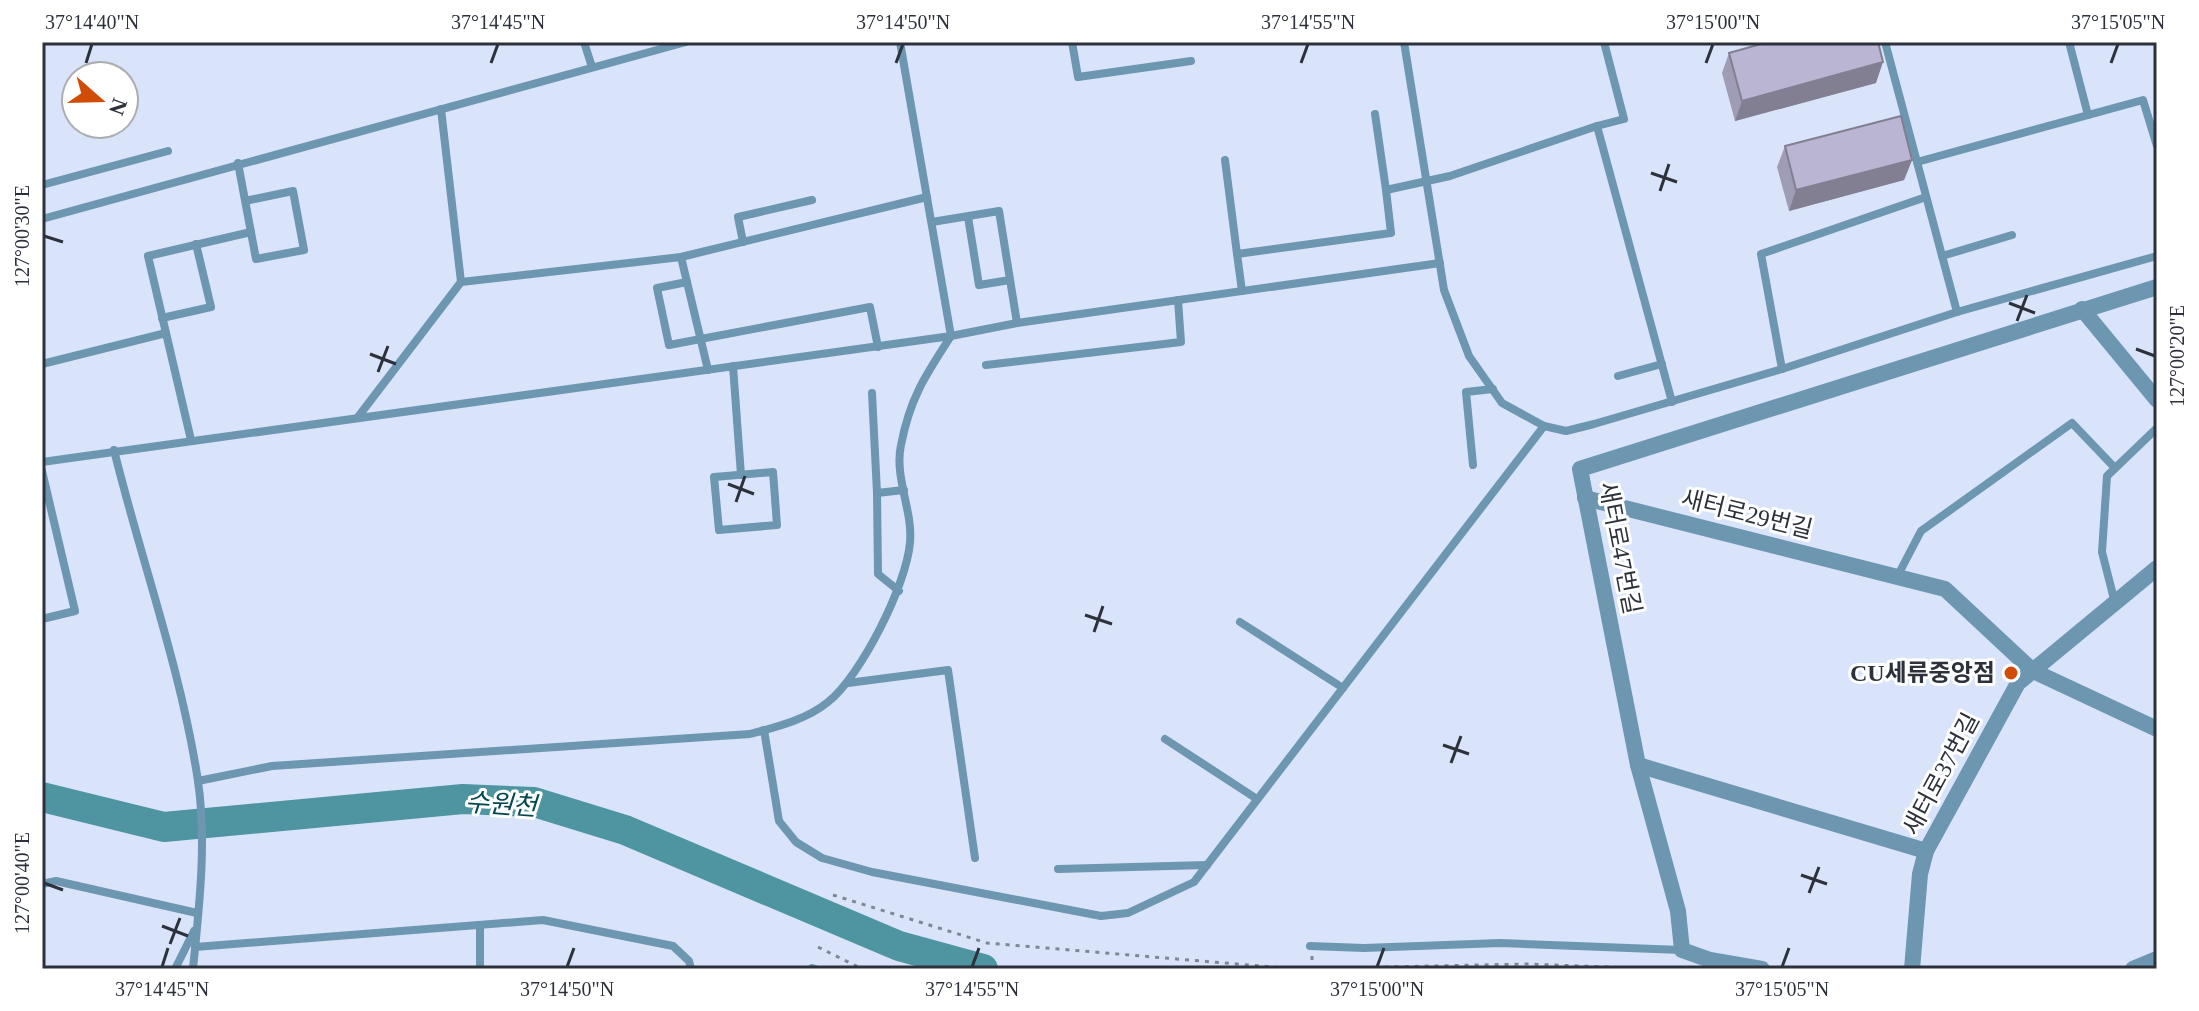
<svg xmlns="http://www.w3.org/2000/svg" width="2199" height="1011" font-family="'Times New Roman','Noto Sans KR',serif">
	<rect width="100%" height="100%" fill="#d9e4fa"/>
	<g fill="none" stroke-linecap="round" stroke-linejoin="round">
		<path stroke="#4e95a1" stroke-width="30" d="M42 797 164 827 463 799 534 802 625 830 899 946 983 969"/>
		<g stroke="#7f8797" stroke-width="3" stroke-dasharray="4 6" stroke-linecap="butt">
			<path d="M833 895 987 943 1296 969 1526 964 1663 969"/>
			<path d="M818 947 862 969"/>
		</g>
		<g stroke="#6d96b1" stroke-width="8">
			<path d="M584 42 592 67"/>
			<path d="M1072 42 1078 77 1191 61"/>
			<path d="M1404 42 1444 290 1469 356 1502 403 1544 426 1566 431 1594 424 1782 369 1957 312 2157 256"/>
			<path d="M1604 42 1624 119 1597 126 1672 402"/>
			<path d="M1885 42 1957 312"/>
			<path d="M2069 42 2088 115"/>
			<path d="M1375 114 1386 190 1450 176 1597 126"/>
			<path d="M1225 160 1237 254 1391 233 1386 190"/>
			<path d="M1917 162 2143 100 2157 146"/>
			<path d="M238 163 256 259 304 250 293 191 245 201"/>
			<path d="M42 185 168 151"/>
			<path d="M968 217 979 285 1010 280"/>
			<path d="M42 219 686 42"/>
			<path d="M932 222 999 211 1017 323"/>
			<path d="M743 242 738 217 812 200"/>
			<path d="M1237 254 1242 291"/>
			<path d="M1942 256 2012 235"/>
			<path d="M461 282 681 257"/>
			<path d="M687 282 657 288 669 345 870 307 878 347"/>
			<path d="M162 318 211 307 196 244"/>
			<path d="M42 364 166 333"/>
			<path d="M986 365 1181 342 1178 300"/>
			<path d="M733 366 741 475"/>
			<path d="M1782 369 1761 254 1926 197"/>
			<path d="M708 370 681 257 927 197"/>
			<path d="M1618 376 1662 364"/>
			<path d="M872 393 877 493 904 490"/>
			<path d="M358 417 461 282 441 109"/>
			<path d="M191 440 148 256 251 232"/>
			<path d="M114 450C141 560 181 669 198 781 207 843 199 907 193 969"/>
			<path d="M42 462 951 336 900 42"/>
			<path d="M1473 465 1466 392 1493 389"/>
			<path d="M42 471 75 611 42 619"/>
			<path d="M773 472 777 525 719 530 714 477Z"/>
			<path d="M877 493 878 574 899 591"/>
			<path d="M1897 577 1921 531 2072 423 2115 468"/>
			<path d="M2115 603 2102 552 2107 476 2157 428"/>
			<path d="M1240 622 1343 688"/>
			<path d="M848 683 948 670 975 858"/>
			<path d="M764 730 779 821 796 842 822 858 872 872 1101 916 1128 913 1194 882 1544 426"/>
			<path d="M1165 739 1257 799"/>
			<path d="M198 781 272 766 750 734C776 727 806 720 828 702 861 676 907 584 910 542 913 511 894 477 901 445 910 398 925 376 951 336L1017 323 1440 263"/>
			<path d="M1058 869 1207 865"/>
			<path d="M42 884 56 881 197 913"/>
			<path d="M480 925V969"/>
			<path d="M1310 946 1364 948 1500 943 1681 950"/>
			<path d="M195 947 543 920 673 946 689 961 691 969"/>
			<path d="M812 968 815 969"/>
			<path d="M175 969 194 931"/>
		</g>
		<g stroke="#6d96b1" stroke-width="16">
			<path d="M2082 309 2157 400"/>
			<path d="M1585 498 1945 589 2033 671 2157 729"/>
			<path d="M1638 765 1678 911 1682 950 1710 960 1762 969"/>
			<path d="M1926 851 1638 765 1580 469 2157 287"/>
			<path d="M1912 969 1920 874 1926 851 2018 683 2157 568"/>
			<path d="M2133 969 2157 959"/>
		</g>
		<path stroke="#7f8797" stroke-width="3" stroke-dasharray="4 6" stroke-linecap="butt" d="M1312 956V969"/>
	</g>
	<g fill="#9f9cb5">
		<path d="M1729 53 1876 83 1735 121 1722 73Z"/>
		<path d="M1785 146 1912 160 1904 180 1789 211 1777 167Z"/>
	</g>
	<g fill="#827f93">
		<path d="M1883 62 1876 83 1735 121 1742 101Z"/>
		<path d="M1912 160 1904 180 1789 211 1796 190Z"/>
	</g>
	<g fill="#b9b5d2" stroke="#827f93" stroke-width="2">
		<path d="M1768 42H1878L1883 62 1742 101 1729 53Z"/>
		<path d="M1901 116 1912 160 1796 190 1785 146Z"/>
	</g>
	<path fill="none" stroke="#2c313c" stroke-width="3" d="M86 63 92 44M491 63 498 44M896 63 903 44M1301 63 1308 44M1706 63 1713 44M2111 63 2118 44M1651 173 1677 182M1660 191 1669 164M44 236 63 242M2009 303 2035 313M2017 321 2027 295M2136 349 2155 356M370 354 396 364M378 372 388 346M728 484 754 494M736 502 745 476M1085 615 1112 624M1094 632 1103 606M1443 745 1469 754M1451 763 1461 736M1801 875 1827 884M44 883 63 890M1809 893 1819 867M162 926 188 936M170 944 180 918M162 967 168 948M567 967 574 948M972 967 979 948M1377 967 1384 948M1782 967 1789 948"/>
	<circle fill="#d14c07" stroke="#fff" stroke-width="3" cx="2011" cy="673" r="8"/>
	<g text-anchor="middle" stroke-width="6" stroke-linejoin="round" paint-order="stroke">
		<g font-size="24" fill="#2c313c" stroke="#fff">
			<text transform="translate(1747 514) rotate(14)" y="8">새터로29번길</text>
			<text transform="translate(1620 548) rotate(79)" y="8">새터로47번길</text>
			<text transform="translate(1941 774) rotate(-62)" y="8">새터로37번길</text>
		</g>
		<g font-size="24" font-weight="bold" fill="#2c313c" stroke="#fff" text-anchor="end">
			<text x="1995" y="681">CU세류중앙점</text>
		</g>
		<g font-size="26" font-style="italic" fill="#034750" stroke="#fff">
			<text transform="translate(501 804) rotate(4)" y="9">수원천</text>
		</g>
	</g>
	<rect width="2199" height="1011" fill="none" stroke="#ffffff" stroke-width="88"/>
	<g transform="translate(100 100) rotate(110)"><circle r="38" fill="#ffffff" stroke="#abadb1" stroke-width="2"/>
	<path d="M0-6L14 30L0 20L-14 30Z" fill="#d14c07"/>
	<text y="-12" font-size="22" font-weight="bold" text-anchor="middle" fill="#2c313c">N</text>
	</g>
	<rect x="44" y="44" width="2111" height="923" fill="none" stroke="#2c313c" stroke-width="3"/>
	<g font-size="20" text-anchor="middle" fill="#2c313c">
		<text x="92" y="29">37°14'40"N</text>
		<text x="498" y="29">37°14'45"N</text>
		<text x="903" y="29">37°14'50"N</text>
		<text x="1308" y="29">37°14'55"N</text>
		<text x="1713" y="29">37°15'00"N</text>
		<text x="2118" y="29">37°15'05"N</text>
		<text transform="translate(22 236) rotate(-90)" y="7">127°00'30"E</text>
		<text transform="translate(2177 356) rotate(-90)" y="7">127°00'20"E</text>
		<text transform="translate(22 883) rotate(-90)" y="7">127°00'40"E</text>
		<text x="162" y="996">37°14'45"N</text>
		<text x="567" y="996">37°14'50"N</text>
		<text x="972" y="996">37°14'55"N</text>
		<text x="1377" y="996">37°15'00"N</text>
		<text x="1782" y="996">37°15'05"N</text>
	</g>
</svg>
